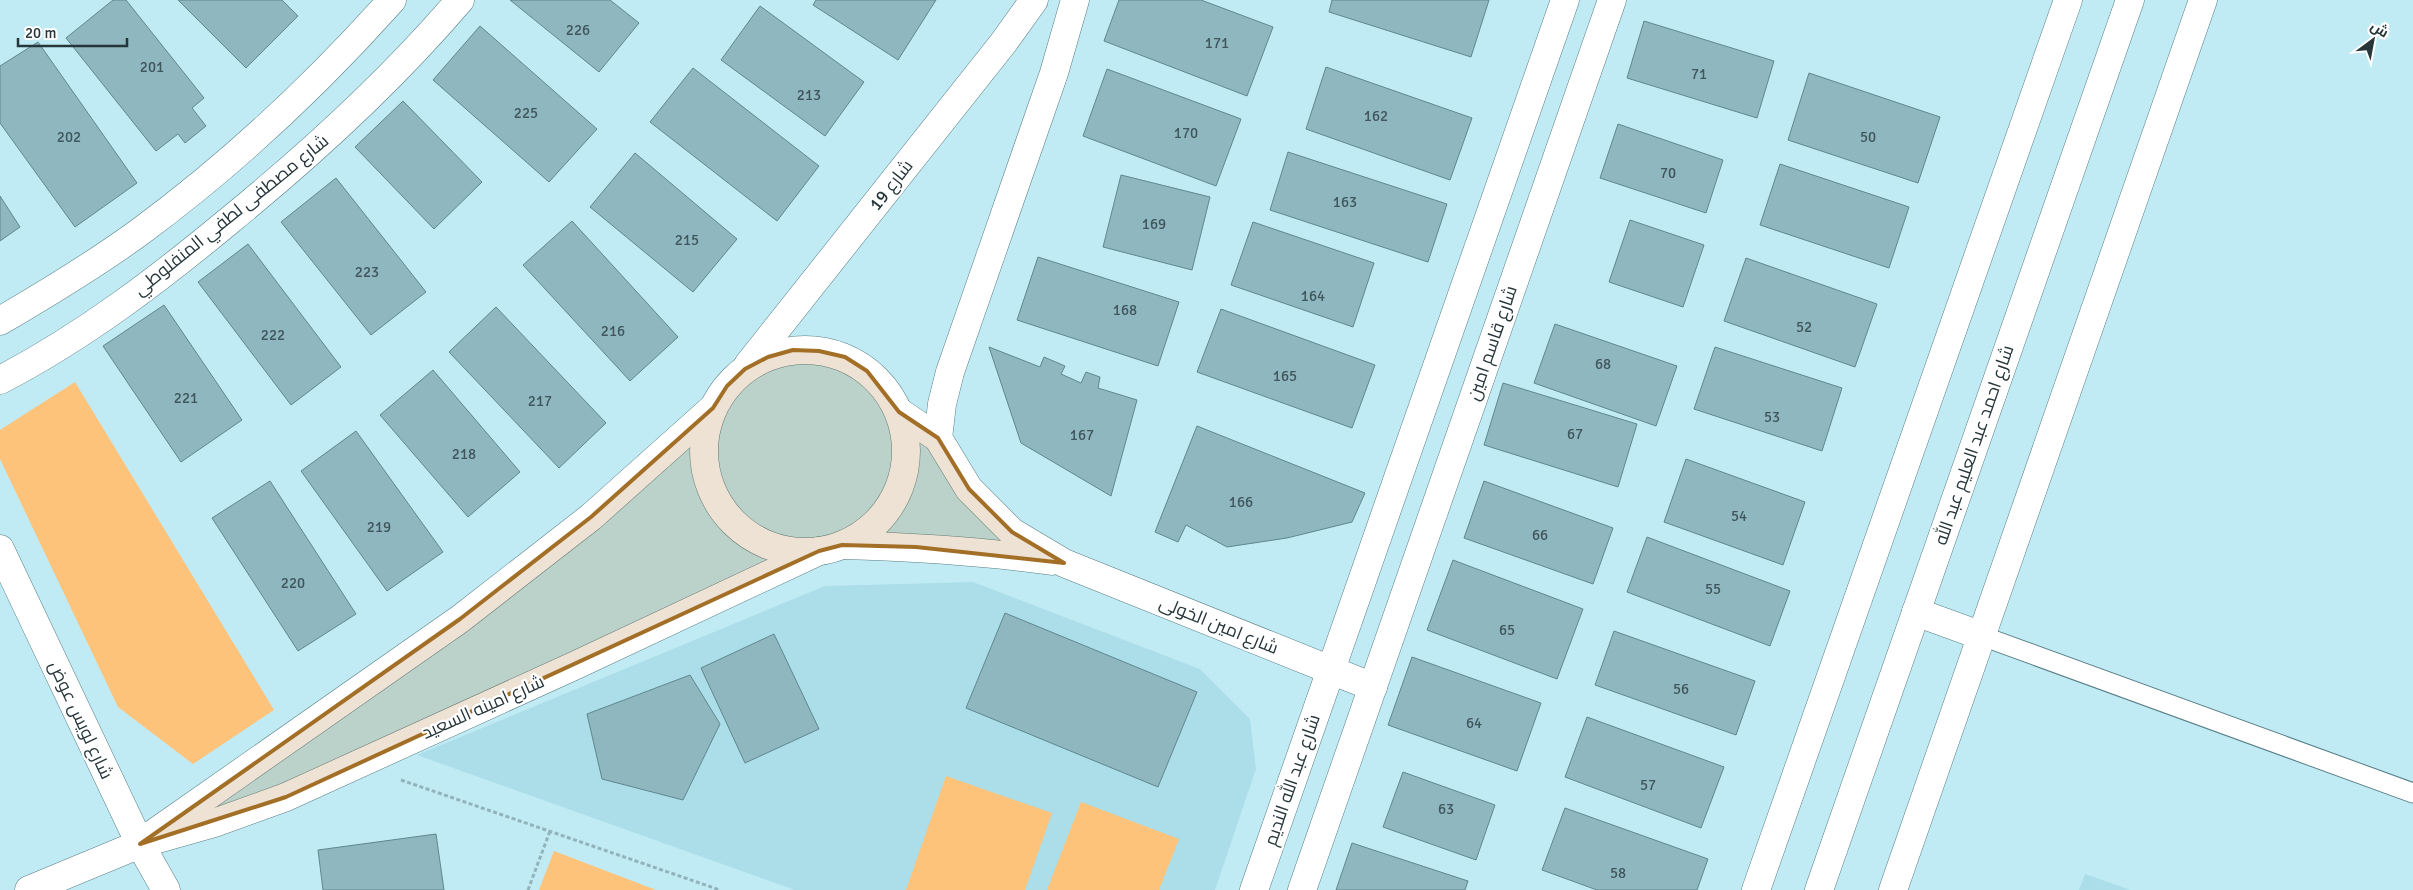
<svg xmlns="http://www.w3.org/2000/svg" width="2413" height="890" font-family="Signika,Cairo,sans-serif">
	<rect width="100%" height="100%" fill="#c1ebf4"/>
	<g fill="#abdee9">
		<path d="M973 582 1200 669 1250 719 1256 769 1215 890H795L417 755 825 586Z"/>
		<path d="M2085 874 2131 890H2079Z"/>
	</g>
	<g fill="#fdc37b">
		<path d="M75 382 274 710 193 764 118 707 0 459V430Z"/>
		<path d="M946 776 1052 813 1025 890H906Z"/>
		<path d="M1081 802 1179 839 1159 890H1047Z"/>
		<path d="M554 851 656 890H539Z"/>
	</g>
	<g fill="#8eb7c0" stroke="#5f878f">
		<path d="M113 0H126L204 98 192 108 206 126 185 143 178 134 156 151 66 38Z"/>
		<path d="M178 0H282L298 16 246 68Z"/>
		<path d="M510 0H610L639 23 599 72Z"/>
		<path d="M816 0H936L898 60 813 5Z"/>
		<path d="M1119 0H1201L1273 27 1247 96 1104 41Z"/>
		<path d="M1332 0H1489L1471 57 1329 12Z"/>
		<path d="M760 6 864 82 825 136 721 60Z"/>
		<path d="M1644 21 1774 61 1757 118 1627 78Z"/>
		<path d="M480 26 597 129 549 182 433 80Z"/>
		<path d="M38 42 137 183 75 227 0 123V66Z"/>
		<path d="M1326 67 1472 118 1450 180 1306 129Z"/>
		<path d="M693 68 819 166 777 221 650 122Z"/>
		<path d="M1107 69 1241 119 1216 186 1083 136Z"/>
		<path d="M1809 73 1940 117 1918 183 1788 140Z"/>
		<path d="M403 101 482 182 434 229 355 147Z"/>
		<path d="M1618 124 1723 160 1706 213 1600 178Z"/>
		<path d="M1288 152 1447 204 1428 262 1270 210Z"/>
		<path d="M635 153 737 239 693 292 590 207Z"/>
		<path d="M1780 164 1909 207 1889 268 1760 225Z"/>
		<path d="M1121 175 1210 197 1192 270 1103 247Z"/>
		<path d="M336 178 426 292 371 335 281 222Z"/>
		<path d="M0 196 20 227 0 241Z"/>
		<path d="M1630 220 1704 245 1683 307 1609 282Z"/>
		<path d="M572 221 678 337 630 381 523 265Z"/>
		<path d="M1253 222 1374 263 1353 327 1231 285Z"/>
		<path d="M248 244 341 367 291 405 198 282Z"/>
		<path d="M1038 257 1179 302 1158 366 1017 320Z"/>
		<path d="M1746 258 1877 304 1855 367 1724 321Z"/>
		<path d="M164 305 242 420 181 462 103 346Z"/>
		<path d="M496 307 606 423 559 468 449 352Z"/>
		<path d="M1221 309 1375 365 1352 428 1197 372Z"/>
		<path d="M1555 324 1677 366 1656 426 1534 383Z"/>
		<path d="M989 347 1040 367 1044 357 1065 366 1061 374 1081 383 1086 372 1100 377 1098 388 1137 400 1111 496 1021 443Z"/>
		<path d="M1715 347 1842 388 1822 451 1694 409Z"/>
		<path d="M433 370 520 472 468 517 380 415Z"/>
		<path d="M1503 383 1637 424 1618 487 1484 445Z"/>
		<path d="M1197 426 1365 493 1352 522 1287 538 1227 547 1186 525 1178 542 1155 532Z"/>
		<path d="M356 431 443 552 387 591 301 471Z"/>
		<path d="M1686 459 1805 502 1783 565 1664 522Z"/>
		<path d="M270 481 356 614 298 651 212 518Z"/>
		<path d="M1484 481 1613 528 1593 584 1464 538Z"/>
		<path d="M1647 537 1790 591 1770 646 1627 592Z"/>
		<path d="M1453 560 1583 609 1557 679 1427 630Z"/>
		<path d="M1005 613 1197 692 1158 787 966 708Z"/>
		<path d="M1614 631 1755 681 1736 735 1595 685Z"/>
		<path d="M774 634 819 729 745 763 701 668Z"/>
		<path d="M1412 657 1541 703 1517 771 1388 725Z"/>
		<path d="M690 675 720 724 683 800 602 779 587 714Z"/>
		<path d="M1587 717 1724 767 1701 828 1565 777Z"/>
		<path d="M1403 772 1495 805 1476 860 1383 827Z"/>
		<path d="M1565 808 1708 859 1697 890H1597L1542 870Z"/>
		<path d="M436 834 444 890H323L318 850Z"/>
		<path d="M1352 843 1468 881 1465 890H1336Z"/>
	</g>
	<g fill="none" stroke-linecap="round" stroke-linejoin="round">
		<g stroke="#577e86" stroke-width="21">
			<path id="service" d="M1982 636 2413 793"/>
		</g>
		<g stroke="#577e86" stroke-width="29">
			<g id="minor">
				<path d="M0 321C48 293 96 264 141 231 233 163 316 85 392 0"/>
				<circle cx="805" cy="451" r="101"/>
				<path d="M748 365 1004 42 1034 0"/>
				<path d="M0 380C83 337 159 279 230 220 312 153 391 81 460 0"/>
				<path d="M899 412 938 438 969 489 1012 532 1064 563 1373 687"/>
				<path d="M938 438 942 404 950 372 1054 73 1075 0"/>
				<path d="M842 545C912 547 982 551 1052 561"/>
				<path d="M0 549 140 844 166 890"/>
				<path d="M153 834 460 619 591 517 713 408"/>
				<path d="M29 890 140 844 214 823 286 797 576 665 819 551"/>
				<path d="M1254 890 1565 0"/>
				<path d="M1302 890 1612 0"/>
				<path d="M1756 890 2068 0"/>
			</g>
		</g>
		<g stroke="#577e86" stroke-width="29">
			<g id="tertiary">
				<path d="M1916 612 1982 636"/>
				<path d="M1819 890 2130 0"/>
				<path d="M1893 890 2203 0"/>
			</g>
		</g>
		<g stroke="#91b3bb" stroke-width="3" stroke-dasharray="4 2.5" stroke-linecap="butt">
			<path d="M401 780 720 890"/>
			<path d="M528 890 550 831"/>
		</g>
		<use href="#service" stroke="#fff" stroke-width="19"/>
		<use href="#minor" stroke="#fff" stroke-width="28"/>
		<use href="#tertiary" stroke="#fff" stroke-width="28"/>
	</g>
	<path fill="#a36f27" fill-opacity="0.2" stroke="#a36f27" stroke-width="4" stroke-linejoin="round" d="M793 350 819 351 845 357 867 371 899 412 938 438 969 489 1012 532 1064 563 916 547 842 545 819 551 286 797 140 844 460 619 591 517 713 408 727 386 745 369 768 357Z"/>
	<g text-anchor="middle" stroke-width="4.5" stroke-linejoin="round" paint-order="stroke">
		<g font-size="15" fill="#40565c">
			<text x="578" y="35">226</text>
			<text x="1217" y="48">171</text>
			<text x="152" y="72">201</text>
			<text x="1699" y="79">71</text>
			<text x="809" y="100">213</text>
			<text x="526" y="118">225</text>
			<text x="1376" y="121">162</text>
			<text x="1186" y="138">170</text>
			<text x="69" y="142">202</text>
			<text x="1868" y="142">50</text>
			<text x="1668" y="178">70</text>
			<text x="1345" y="207">163</text>
			<text x="1154" y="229">169</text>
			<text x="687" y="245">215</text>
			<text x="367" y="277">223</text>
			<text x="1313" y="301">164</text>
			<text x="1125" y="315">168</text>
			<text x="1804" y="332">52</text>
			<text x="613" y="336">216</text>
			<text x="273" y="340">222</text>
			<text x="1603" y="369">68</text>
			<text x="1285" y="381">165</text>
			<text x="186" y="403">221</text>
			<text x="540" y="406">217</text>
			<text x="1772" y="422">53</text>
			<text x="1575" y="439">67</text>
			<text x="1082" y="440">167</text>
			<text x="464" y="459">218</text>
			<text x="1241" y="507">166</text>
			<text x="1739" y="521">54</text>
			<text x="379" y="532">219</text>
			<text x="1540" y="540">66</text>
			<text x="293" y="588">220</text>
			<text x="1713" y="594">55</text>
			<text x="1507" y="635">65</text>
			<text x="1681" y="694">56</text>
			<text x="1474" y="728">64</text>
			<text x="1648" y="790">57</text>
			<text x="1446" y="814">63</text>
			<text x="1618" y="878">58</text>
		</g>
		<g font-size="18" fill="#26363a" stroke="#fff">
			<text transform="translate(891 185) rotate(-52)" y="6">شارع 19</text>
			<text transform="translate(231 215) rotate(-39)" y="6">شارع مصطفى لطفي المنفلوطي</text>
			<text transform="translate(1492 343) rotate(-71)" y="6">شارع قاسم امين</text>
			<text transform="translate(1974 445) rotate(-71)" y="6">شارع احمد عبد العليم عبد الله</text>
			<text transform="translate(1219 625) rotate(22)" y="6">شارع امين الخولى</text>
			<text transform="translate(483 707) rotate(-24)" y="6">شارع امينه السعيد</text>
			<text transform="translate(81 720) rotate(65)" y="6">شارع لويس عوض</text>
			<text transform="translate(1292 780) rotate(-71)" y="6">شارع عبد الله النديم</text>
		</g>
	</g>
	<g transform="translate(2373 40) rotate(32)" stroke="#ffffff" stroke-width="4" paint-order="stroke">
	<path d="M0-4L9 19L0 12L-9 19Z" fill="#26363a"/>
	<text y="-8" font-size="14" font-weight="bold" text-anchor="middle" fill="#26363a">ش</text>
	</g>
	<path d="M18 38v8h109v-8" fill="none" stroke="#26363a" stroke-width="2.5"/>
	<text x="25" y="38" font-size="15" fill="#26363a" stroke="#ffffff" stroke-width="4" paint-order="stroke">20 m</text>
</svg>
